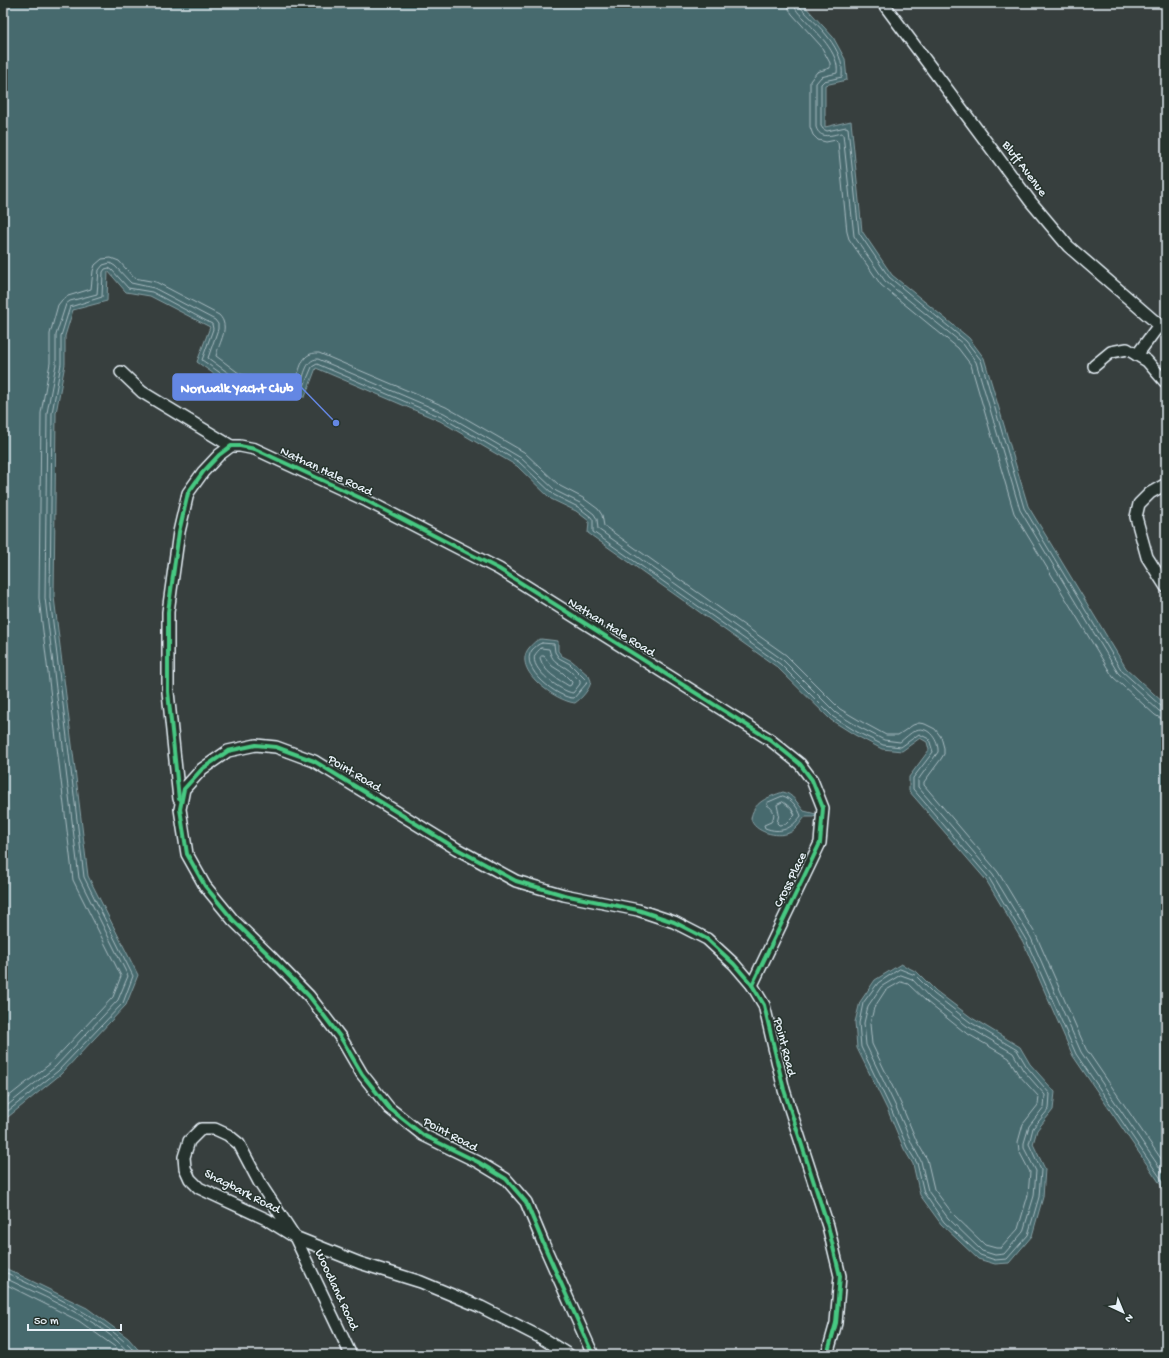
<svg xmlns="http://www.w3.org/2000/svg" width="1169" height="1358" font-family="'Gochi Hand',sans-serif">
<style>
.water{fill:#476a6e;stroke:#87a0a5}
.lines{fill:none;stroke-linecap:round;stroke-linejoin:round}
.shore{stroke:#a8bbc1;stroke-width:1}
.street-casing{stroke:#e8f1f8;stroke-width:14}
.street{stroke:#26332d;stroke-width:11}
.cycleway-casing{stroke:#26332d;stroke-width:6}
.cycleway{stroke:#46c982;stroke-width:4}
.labels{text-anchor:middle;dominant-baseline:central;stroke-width:3;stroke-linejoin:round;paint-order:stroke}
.street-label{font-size:13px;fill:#e8f1f8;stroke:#26332d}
.leader{fill:none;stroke:#6487e3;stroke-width:1.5}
.callout-dot{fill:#6487e3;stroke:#26332d;stroke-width:1.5}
.callout{fill:#6487e3;stroke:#6487e3;stroke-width:1.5}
.callout-label{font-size:14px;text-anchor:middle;font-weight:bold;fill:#fff}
</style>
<rect width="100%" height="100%" fill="#373f3e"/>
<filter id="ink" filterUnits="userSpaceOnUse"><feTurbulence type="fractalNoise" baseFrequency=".025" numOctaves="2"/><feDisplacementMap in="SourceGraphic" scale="8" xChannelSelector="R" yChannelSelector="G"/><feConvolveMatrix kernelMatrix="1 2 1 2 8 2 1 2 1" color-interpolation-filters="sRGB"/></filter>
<g filter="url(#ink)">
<g class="water">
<path d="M3,3h799l31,34 12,22 2,21 -22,5v42l26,-6 11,110 30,44 77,63 15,20 44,148 98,162 40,37v497l-5,-17 -88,-129 -50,-114 -37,-62 -77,-89v-14l20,-27 -2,-8 -7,-4 -18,13 -20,-2 -27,-14 -24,-15 -54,-53 -189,-134 1,-12 -13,-10 -25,-12 -34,-33 -77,-45 -124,-53 -11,29 -34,-1 -37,-8 -37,-26 13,-35 -60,-31 -24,-4 -18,-21 -1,30 -34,9 -8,26v28l-9,49 -2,184 34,279 50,99 -12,30 -65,69 -58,47z"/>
<path d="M541,639l17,2v10l4,5 10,5 17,15 2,5c-1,8 -9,17 -16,22 -19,-2 -64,-33 -46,-55 4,-5 7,-8 12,-9z"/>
<path d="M783,792c10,2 14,11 21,19l12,3v2l-3,1h-8c-5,6 -9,13 -16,16 -12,5 -35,-1 -38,-14 2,-17 17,-22 32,-27z"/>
<path d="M901,964l16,8 19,19 36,27 48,29 10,17 25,28 -2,18 -16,20 -4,14 12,25 -2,28 -11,39 -23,27 -14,1 -17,-5 -37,-35 -21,-29 -7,-31 -9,-15 -16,-38 -31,-63 -2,-26 5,-20 15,-22z"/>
<path d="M3,1267l84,41 41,30 15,17h-140z"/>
</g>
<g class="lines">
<g class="shore">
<path d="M788,3l1,6 3,5 29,32 9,17v5l-13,4 -7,9v46l3,8 5,5 8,2 10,-2 2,2 9,90 2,7 32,46 77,63 13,17 43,148 99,164 42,38 5,3 6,1"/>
<path d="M794,3c1,7 5,11 10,15 12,14 36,35 33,55l-16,4 -5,6v44c4,13 16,8 25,6l2,1 11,102 31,45 78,63 13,18 44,148 98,163 41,38 7,2"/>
<path d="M799,3l1,4c18,19 45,41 42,70l-18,4 -3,3v42l2,3 4,2 19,-4 2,1 11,105 30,44 77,64 15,19 43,148 98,163 40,36 4,1"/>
<path d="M542,643l12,1 1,8 4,6 11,6 17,17 -1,3 -12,14c-15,1 -56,-30 -42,-48 3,-3 6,-6 10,-7z"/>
<path d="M541,648l8,1c3,12 7,13 17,19 5,3 10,9 14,13v3l-7,9c-11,-1 -44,-24 -38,-38 1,-2 4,-5 6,-7z"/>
<path d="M542,656h2l8,10 11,7 9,9 -1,3 -2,1c-11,-7 -25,-13 -29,-28z"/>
<path d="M783,796c8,2 16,13 18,20 -10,13 -20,18 -36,12l-1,-3 7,-3c5,-7 3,-13 -4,-17v-2z"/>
<path d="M783,802l8,6 4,7 -9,9 -7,1 -2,-2 2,-9 -2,-9z"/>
<path d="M900,969l15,6 19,19 36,28 47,28 10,17 23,27 -1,15 -16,19 -4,16 12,26 -2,27 -11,38 -21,24 -12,1 -15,-5 -36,-33 -20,-29 -7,-30 -10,-16 -16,-38 -30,-62 -2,-24 4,-20 15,-20z"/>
<path d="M901,975l11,4 18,19 37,28 46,27 10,17 22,25 -1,12 -15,19 -5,17v5l12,23 -2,25 -11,36 -19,22 -9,1 -13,-4 -34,-33 -20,-27 -7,-30 -9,-17 -16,-37 -30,-62 -2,-22 4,-17 13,-19z"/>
<path d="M901,982l7,2 19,18 36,29 46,27 9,16 21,23 -1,8 -15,19 -5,18 1,9 11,21 -2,23 -10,34 -17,19h-5l-11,-3 -32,-31 -19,-25 -7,-30 -10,-17 -16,-38 -29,-60 -2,-20 4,-16 11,-17z"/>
<path d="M3,1101l48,-38 62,-66 8,-21 -48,-96 -34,-282 2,-185 9,-50v-29l8,-29 4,-5 6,-4 23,-7 2,-18 2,-6 7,-6 9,-1 8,3 15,17 22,4 63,33c12,12 0,27 -3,41l24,18 33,7 21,1c8,-12 5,-30 25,-29l127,54 78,45 36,34 23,12 15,11 4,6 2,11 182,129 54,54 22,13 24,13h12l15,-10 6,-2 6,1 10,5 6,8 3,11v6l-3,5 -17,23v3l74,87 38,63 50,114 80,117"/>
<path d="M3,1109l52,-42 63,-67 10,-24 -49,-98 -34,-280 2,-185 9,-49v-29l10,-31 4,-3 27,-7 2,-24 4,-5 7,-2 5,3 16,17 23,5 61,32 3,4v5l-10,29 30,22 34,7 26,1c7,-9 6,-29 20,-29l126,54 77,45 35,33 24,12 14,11 3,5 1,10 185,131 53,53 23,14 25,13 16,2c5,-4 10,-9 16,-12 13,-5 23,12 22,22l-20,28v7l75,88 38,63 50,114 85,125"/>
<path d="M3,1115l55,-44 65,-68 10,-27 -49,-99 -34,-279 2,-185 9,-49v-28l9,-29 32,-10 1,-25 2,-3 4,-1 3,2 16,18 24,4 60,32 1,5 -11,31 34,24 36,8 29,1 11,-26 5,-3 124,53 78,45 35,33 24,12 13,10 2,3v12l187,132 53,53 24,15 26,13 18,2 18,-13 10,5 4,13 -20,26v11l76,89 37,62 50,114 88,129 2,5"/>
<path d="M3,1271c47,24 99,44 135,84"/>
<path d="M3,1277c44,22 95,40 128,78"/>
<path d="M3,1283l76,38 39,28 5,6"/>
</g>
<defs>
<g id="street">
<path d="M883,3l148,199 37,44 98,85"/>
<path d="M1137,355l22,-30"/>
<path d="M1094,366l17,-14 16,-3 20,12 19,22"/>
<path d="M121,372l21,20 89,54"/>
<path d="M1166,484l-16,9 -11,11 -3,13 11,40 19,30"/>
<path d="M179,799l-11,-107v-80l11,-80 9,-39 15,-21 16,-17 12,-9h9l15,3 112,52 132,68 270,170 31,25 12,16 11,28 -3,35 -68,142"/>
<path d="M351,1355l-56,-118 -36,-55 -20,-38 -11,-9 -13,-6h-14l-12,12 -5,16 1,11 5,11 9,9 67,31 29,18 65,26 61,19 60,25 59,30 29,18"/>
<path d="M593,1355l-49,-110 -18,-43 -20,-23 -28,-17 -55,-27 -34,-27 -27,-34 -21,-36 -32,-42 -38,-39 -38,-37 -28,-34 -18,-32 -7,-45 4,-20 18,-20 26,-18 28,-6 20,2 38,14 143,88 59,32 48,14 74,15 36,12 33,17 27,25 18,21 12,20 20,85 44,136 12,50 -4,47 -9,32"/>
</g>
</defs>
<use href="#street" class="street-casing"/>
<use href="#street" class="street"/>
<defs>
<g id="cycleway">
<path d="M179,799l-11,-107v-80l11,-80 9,-39 15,-21 16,-17 12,-9h9l15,3 112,52 132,68 270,170 31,25 12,16 11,28 -3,35 -68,142"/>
<path d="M593,1355l-49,-110 -18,-43 -20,-23 -28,-17 -55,-27 -34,-27 -27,-34 -21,-36 -32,-42 -38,-39 -38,-37 -28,-34 -18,-32 -7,-45 4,-20 18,-20 26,-18 28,-6 20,2 38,14 143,88 59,32 48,14 74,15 36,12 33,17 27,25 18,21 12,20 20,85 44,136 12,50 -4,47 -9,32"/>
</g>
</defs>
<use href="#cycleway" class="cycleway-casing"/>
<use href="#cycleway" class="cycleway"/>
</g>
</g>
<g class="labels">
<g class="street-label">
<text transform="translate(1024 169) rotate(53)">Bluff Avenue</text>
<text transform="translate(326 472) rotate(25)">Nathan Hale Road</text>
<text transform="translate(611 628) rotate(32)">Nathan Hale Road</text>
<text transform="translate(354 774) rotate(31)">Point Road</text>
<text transform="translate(791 880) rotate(-64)">Cross Place</text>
<text transform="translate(784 1047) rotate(76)">Point Road</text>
<text transform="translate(450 1135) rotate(28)">Point Road</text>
<text transform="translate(242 1192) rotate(27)">Shagbark Road</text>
<text transform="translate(336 1290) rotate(65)">Woodland Road</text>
</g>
</g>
<path class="leader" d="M336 423L301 387"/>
<circle class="callout-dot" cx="336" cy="423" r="4"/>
<rect class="callout" x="173" y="374" width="128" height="26" rx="4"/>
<g class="callout-label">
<text x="237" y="392">Norwalk Yacht Club</text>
</g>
<rect width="1169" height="1358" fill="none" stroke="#26332d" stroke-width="16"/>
<rect x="8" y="8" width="1153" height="1342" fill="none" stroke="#e8f1f8" stroke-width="1.5" filter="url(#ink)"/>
<g transform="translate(1123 1312) rotate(136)" stroke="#26332d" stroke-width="3" paint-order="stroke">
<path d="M0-3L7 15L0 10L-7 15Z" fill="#e8f1f8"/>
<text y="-6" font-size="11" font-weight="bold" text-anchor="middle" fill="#e8f1f8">N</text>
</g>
<path d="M28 1324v6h93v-6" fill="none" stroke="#e8f1f8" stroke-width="2"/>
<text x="34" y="1324" font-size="12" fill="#e8f1f8" stroke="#26332d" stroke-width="3" paint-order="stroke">50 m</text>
</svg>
